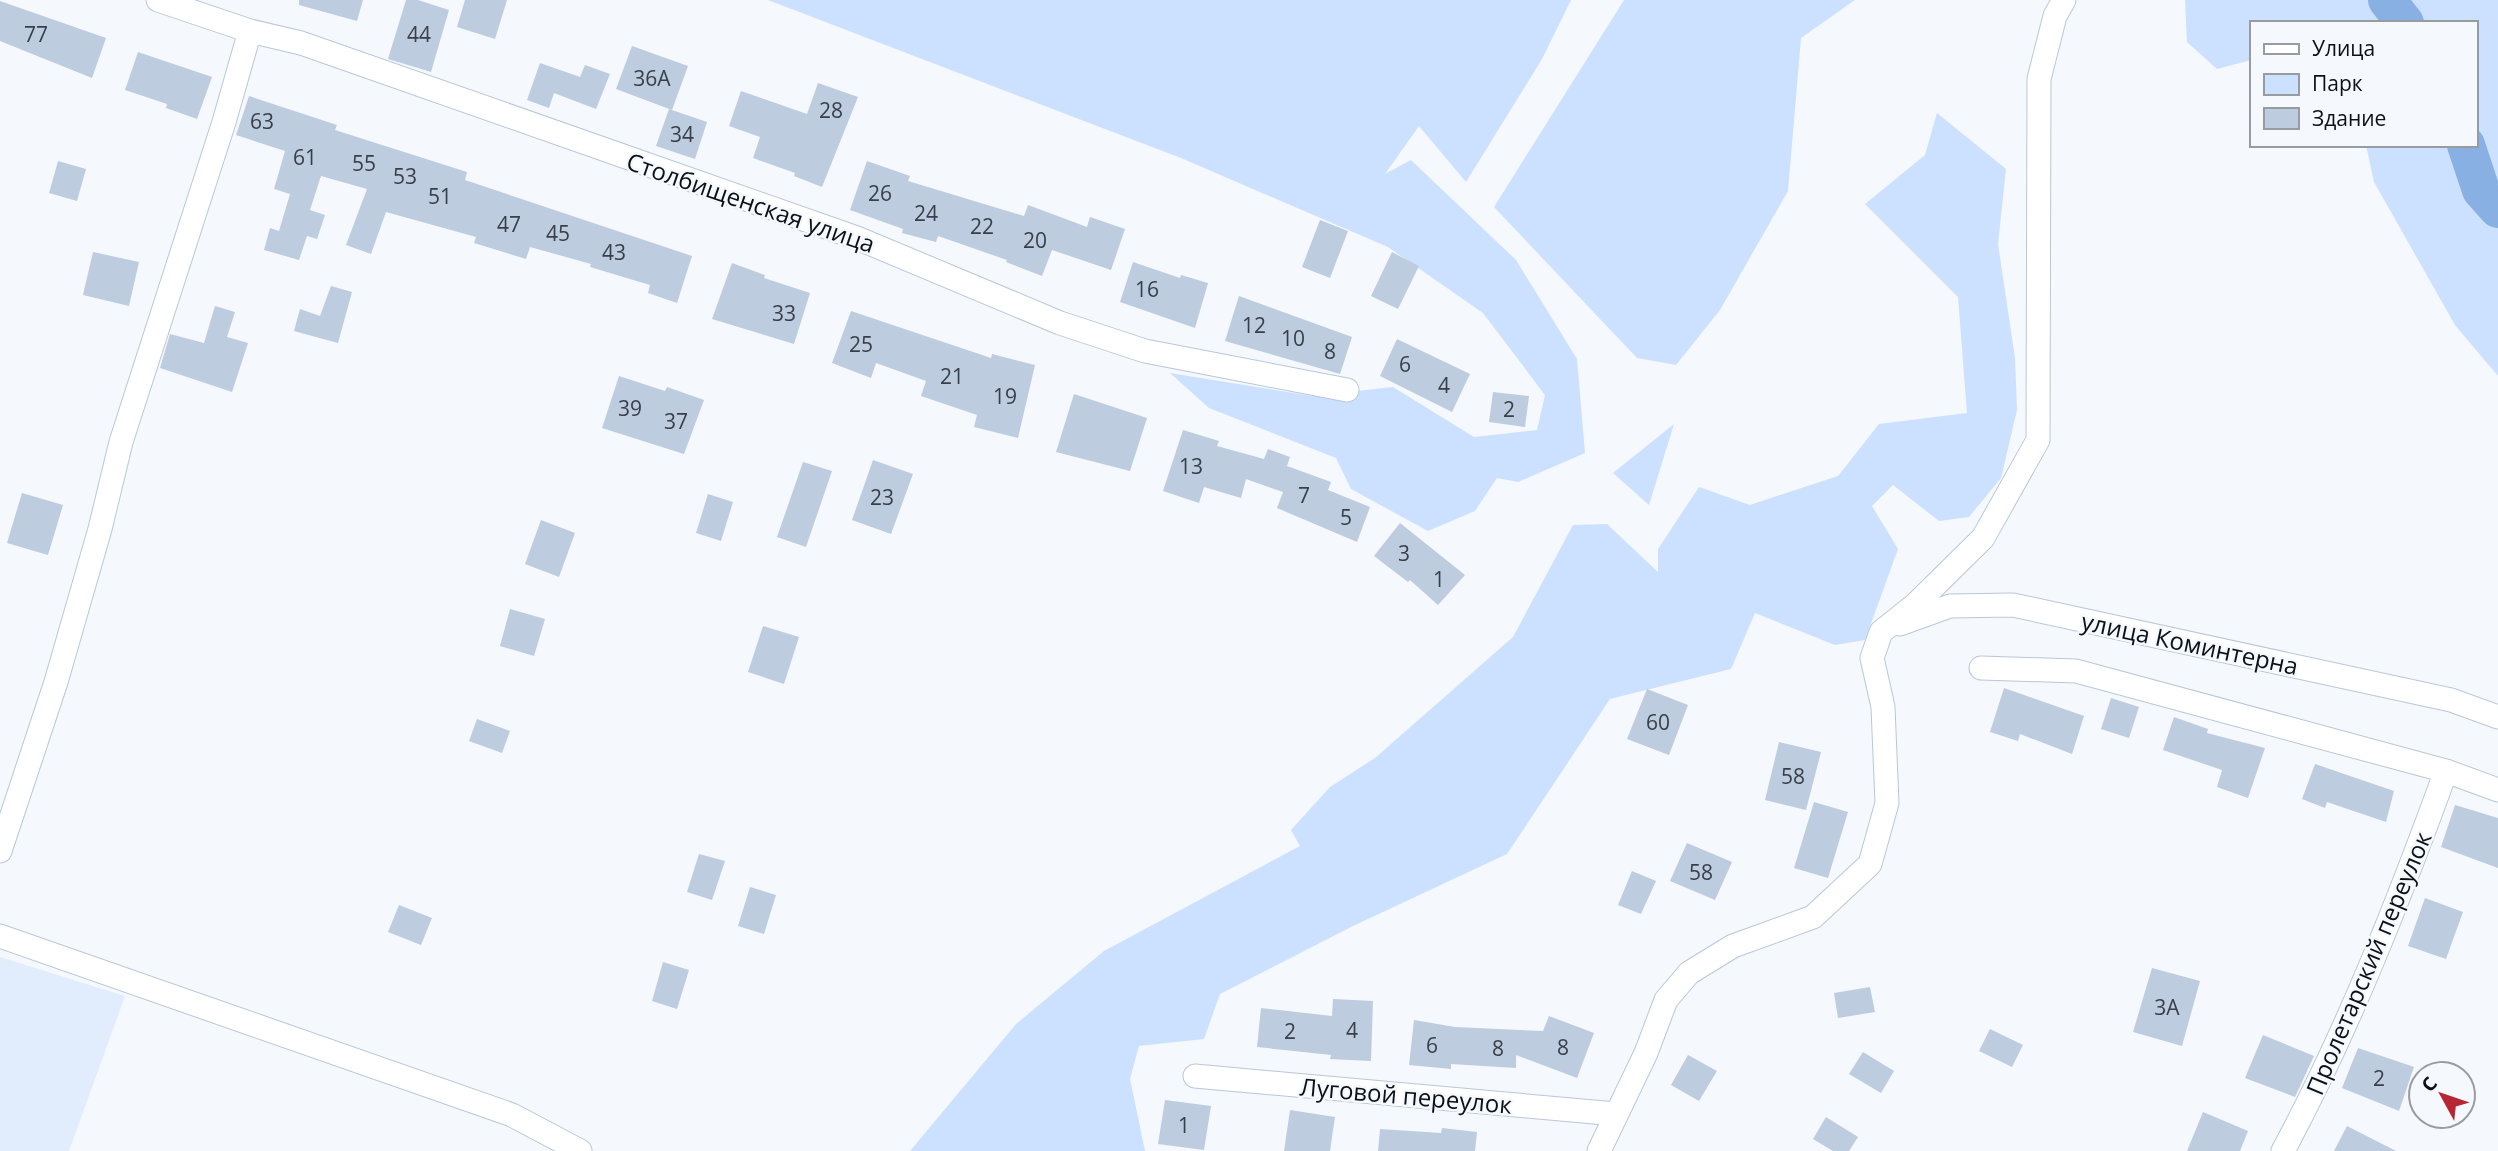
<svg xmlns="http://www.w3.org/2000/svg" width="2498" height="1151" font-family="'Open Sans',sans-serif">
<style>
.built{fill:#e1edfc}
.green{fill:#cbe1ff}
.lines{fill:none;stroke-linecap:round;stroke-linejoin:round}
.river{stroke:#89b0e3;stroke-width:38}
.building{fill:#bdccdf}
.minor-casing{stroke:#b9c7da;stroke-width:25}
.minor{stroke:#fff;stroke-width:23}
.labels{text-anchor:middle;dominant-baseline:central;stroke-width:5;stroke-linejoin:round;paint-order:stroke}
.number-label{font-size:21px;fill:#383f49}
.street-label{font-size:24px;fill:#0c1017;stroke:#f5f8fc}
</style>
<rect width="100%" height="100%" fill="#f5f8fc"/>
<path class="built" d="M0,957l125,39 -56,155h-69z"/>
<g class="green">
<path d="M768,0h803l-29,59 -76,123 -47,-56 -34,48 26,-14 105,100 61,99 8,94 -67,29 -21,-4 -22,33 -47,20 -77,-42 -15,-31 -127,-50 -39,-35 142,23 81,-9 81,50 63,-7 8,-35 -62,-82 -95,-66 -207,-89z"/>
<path d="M1624,0h231l-54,38 -13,153 -68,119 -44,55 -39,-7 -143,-151z"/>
<path d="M2185,0h184l19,23h-137v37l-34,9 -30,-27z"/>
<path d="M2401,0h97v376l-43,-51 -81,-143 -8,-37h109v-122h-56z"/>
<path d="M1937,113l69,56 -8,75 17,114 2,52 -16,68 -32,39 -30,4 -46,-36 -21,21 26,43 -33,91 -30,5 -80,-32 -24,56 -121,30 -103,155 -154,72 -133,68 -16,45 -65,7 -9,33 15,72h-235l106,-127 88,-73 196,-105 -9,-16 39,-43 45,-29 138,-121 60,-112 34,-1 51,48v-23l41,-62 51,18 88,-29 41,-52 88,-11 -9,-116 -93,-93 60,-49z"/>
<path d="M1674,424l-25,81 -36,-32z"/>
</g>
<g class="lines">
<g class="river">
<path d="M2387,0l18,23"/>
<path d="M2466,145l15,45 17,19"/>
</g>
</g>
<g class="building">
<path d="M299,0h64l-6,21 -58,-16z"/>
<path d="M406,0h12l31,10 -18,62 -43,-13z"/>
<path d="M465,0h42l-12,39 -38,-12z"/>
<path d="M0,1l106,37 -14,40 -92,-37z"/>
<path d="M632,46l56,20 -16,44 -56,-21z"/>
<path d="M138,52l74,25 -15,42 -31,-11 1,-4 -42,-14z"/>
<path d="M540,63l40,14 5,-12 25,9 -14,35 -42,-16 -5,15 -22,-8z"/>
<path d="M818,83l40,14 -36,90 -28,-11 1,-3 -42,-15 7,-21 -31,-11 12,-35 66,23z"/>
<path d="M249,96l88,29 -2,5 132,42 -2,8 227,76 -15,47 -29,-10 2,-8 -60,-18 1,-3 -61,-17 -4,12 -52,-16 2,-6 -90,-25 -15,42 -25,-9 21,-56 -46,-13 -11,34 15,5 -8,24 -10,-3 -8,24 -35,-10 6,-22 9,3 11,-37 -16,-5 11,-38 -49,-16z"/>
<path d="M669,109l38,13 -12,37 -39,-13z"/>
<path d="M58,161l28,8 -9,32 -28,-8z"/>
<path d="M867,161l43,15 -2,5 116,35 4,-11 59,22 3,-10 35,12 -14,41 -59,-20 -10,26 -36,-14 1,-2 -69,-24 -2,6 -34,-9 1,-4 -53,-19z"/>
<path d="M1320,220l28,11 -18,47 -28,-11z"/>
<path d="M93,252l46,10 -10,44 -46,-11z"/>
<path d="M1392,252l27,14 -21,43 -27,-13z"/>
<path d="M1133,262l47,16 1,-3 27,8 -13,45 -75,-26z"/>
<path d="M732,263l33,12 -1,3 46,15 -16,51 -82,-25z"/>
<path d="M331,286l21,6 -14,51 -44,-12 6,-22 20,7z"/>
<path d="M1239,296l113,41 -12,37 -115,-33z"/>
<path d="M215,306l20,6 -8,25 21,6 -16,49 -72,-24 10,-34 34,9z"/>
<path d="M851,311l140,47 1,-4 43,11 -17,73 -44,-11 3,-12 -56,-19 5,-15 -50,-18 -5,15 -39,-15z"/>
<path d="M1397,339l73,35 -18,38 -72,-36z"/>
<path d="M619,376l46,15 2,-4 37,13 -20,54 -82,-26z"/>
<path d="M1493,392l36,4 -4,31 -36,-5z"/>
<path d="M1074,394l73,24 -17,53 -74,-19z"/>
<path d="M1183,430l36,11 -2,5 47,13 4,-10 22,8 -3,9 44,16 -3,8 42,17 -13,35 -80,-34 6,-16 -37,-13 -5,19 -37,-11 -5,16 -36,-12z"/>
<path d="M873,460l40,14 -22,60 -39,-14z"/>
<path d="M803,462l29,9 -26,76 -29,-10z"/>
<path d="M22,493l41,12 -15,50 -41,-12z"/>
<path d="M708,494l25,8 -12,39 -25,-8z"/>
<path d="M541,520l34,13 -16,44 -34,-13z"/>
<path d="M1400,523l65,52 -27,30 -28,-25 -2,2 -34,-26z"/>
<path d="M510,609l35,10 -11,37 -34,-10z"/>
<path d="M763,626l36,11 -15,47 -36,-12z"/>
<path d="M2004,688l80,28 -12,38 -52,-20 -2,7 -28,-9z"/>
<path d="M1647,689l41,16 -19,50 -42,-16z"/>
<path d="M2111,698l28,9 -10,31 -28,-9z"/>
<path d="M2174,717l34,12 -1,4 58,15 -17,50 -31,-11 5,-17 -59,-20z"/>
<path d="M477,719l33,12 -8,22 -33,-12z"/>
<path d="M1779,742l42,10 -15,58 -41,-10z"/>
<path d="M2315,764l79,27 -8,31 -59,-20 -2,6 -23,-9z"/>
<path d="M1814,802l34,10 -20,66 -34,-10z"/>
<path d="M2455,805l43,13v50l-57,-21z"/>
<path d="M1687,843l45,19 -17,38 -45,-19z"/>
<path d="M699,854l26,7 -13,39 -25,-8z"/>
<path d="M1632,871l24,10 -15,33 -23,-9z"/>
<path d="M750,887l26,8 -12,39 -26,-8z"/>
<path d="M2425,898l38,14 -17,47 -38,-13z"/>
<path d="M399,905l33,13 -11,27 -33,-13z"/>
<path d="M663,962l26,8 -12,39 -25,-8z"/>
<path d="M2152,968l48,13 -18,65 -49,-14z"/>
<path d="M1870,987l5,25 -37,6 -4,-25z"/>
<path d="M1333,999l40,2 -2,60 -41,-2 1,-4 -74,-8 4,-39 71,8z"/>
<path d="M1549,1016l45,17 -17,45 -61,-23v13l-65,-4v5l-42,-4 5,-45 41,7 88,4z"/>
<path d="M1990,1029l33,16 -11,22 -33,-16z"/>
<path d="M2263,1035l51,21 -19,41 -50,-19z"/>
<path d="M2358,1048l56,19 -15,44 -57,-23z"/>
<path d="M1863,1052l31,19 -13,22 -32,-19z"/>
<path d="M1688,1055l29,16 -18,30 -28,-16z"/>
<path d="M1165,1100l46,6 -7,44 -46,-6z"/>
<path d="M1290,1110l45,7 -5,34h-46z"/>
<path d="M2203,1112l45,19 -8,20h-53z"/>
<path d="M1826,1117l32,20 -9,14h-16l-20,-12z"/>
<path d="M2347,1126l49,25h-62z"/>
<path d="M1442,1128l35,4 -2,19h-97l2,-22 61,4z"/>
</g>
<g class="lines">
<defs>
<g id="minor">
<path d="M158,0l92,31 51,12 556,195 203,85 85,28 202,39"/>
<path d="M1900,624l50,-18 63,-1 438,95 47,17"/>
<path d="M1981,668l95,3 370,100 52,19"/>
<path d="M0,851l56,-169 44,-153 21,-87 103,-320 26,-91"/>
<path d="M0,936l512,179 68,36"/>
<path d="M1195,1076l421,38"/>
<path d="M1599,1151l47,-98 20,-53 23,-27 44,-27 80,-29 57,-53 17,-61 -4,-96 -11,-49 9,-26 35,-28 67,-66 55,-98 1,-361 16,-63 9,-16"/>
<path d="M2283,1151c65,-121 116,-251 163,-380"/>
</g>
</defs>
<use href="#minor" class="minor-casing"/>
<use href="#minor" class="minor"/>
</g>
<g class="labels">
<g class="number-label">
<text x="36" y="34">77</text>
<text x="419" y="34">44</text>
<text x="652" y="78">36А</text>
<text x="831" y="110">28</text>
<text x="262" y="121">63</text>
<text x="682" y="134">34</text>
<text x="305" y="157">61</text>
<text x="364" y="163">55</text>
<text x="405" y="176">53</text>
<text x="880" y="193">26</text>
<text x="440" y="196">51</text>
<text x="926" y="213">24</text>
<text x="509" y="224">47</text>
<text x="982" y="226">22</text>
<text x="558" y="233">45</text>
<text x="1035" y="240">20</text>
<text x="614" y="252">43</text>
<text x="1147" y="289">16</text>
<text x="784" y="313">33</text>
<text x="1254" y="325">12</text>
<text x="1293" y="338">10</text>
<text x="861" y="344">25</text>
<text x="1330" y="351">8</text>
<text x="1405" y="364">6</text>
<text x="952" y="376">21</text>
<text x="1444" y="385">4</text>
<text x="1005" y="396">19</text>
<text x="630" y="408">39</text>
<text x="1509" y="409">2</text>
<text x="676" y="421">37</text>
<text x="1191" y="466">13</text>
<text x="1304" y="495">7</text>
<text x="882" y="497">23</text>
<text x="1346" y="517">5</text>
<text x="1404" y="553">3</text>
<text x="1439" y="579">1</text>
<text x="1658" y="722">60</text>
<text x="1793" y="776">58</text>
<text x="1701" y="872">58</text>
<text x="2167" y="1007">3А</text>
<text x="1352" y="1030">4</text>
<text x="1290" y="1031">2</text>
<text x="1432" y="1045">6</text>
<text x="1563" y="1047">8</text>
<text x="1498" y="1048">8</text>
<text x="2379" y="1078">2</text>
<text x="1184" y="1125">1</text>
</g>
<g class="street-label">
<text transform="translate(751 202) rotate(19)">Столбищенская улица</text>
<text transform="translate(2190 643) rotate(12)">улица Коминтерна</text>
<text transform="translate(2368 963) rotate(-67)">Пролетарский переулок</text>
<text transform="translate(1406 1095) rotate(5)">Луговой переулок</text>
</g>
</g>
<rect x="2250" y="21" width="228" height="126" fill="#f5f8fc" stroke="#989ba0" stroke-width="2"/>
<rect x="2264" y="44" width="35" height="10" fill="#ffffff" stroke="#989ba0" stroke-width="2"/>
<text x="2312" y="56" font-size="21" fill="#0c1017">Улица</text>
<rect x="2264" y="74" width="35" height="21" fill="#cbe1ff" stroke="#989ba0" stroke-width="2"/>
<text x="2312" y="91" font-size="21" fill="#0c1017">Парк</text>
<rect x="2264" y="108" width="35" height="21" fill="#bdccdf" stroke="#989ba0" stroke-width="2"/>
<text x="2312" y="126" font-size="21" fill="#0c1017">Здание</text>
<g transform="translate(2442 1095) rotate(310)"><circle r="33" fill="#f5f8fc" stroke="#989ba0" stroke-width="2"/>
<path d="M0-5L12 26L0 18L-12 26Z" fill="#b72633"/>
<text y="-10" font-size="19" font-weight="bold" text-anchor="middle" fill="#0c1017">С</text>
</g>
</svg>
